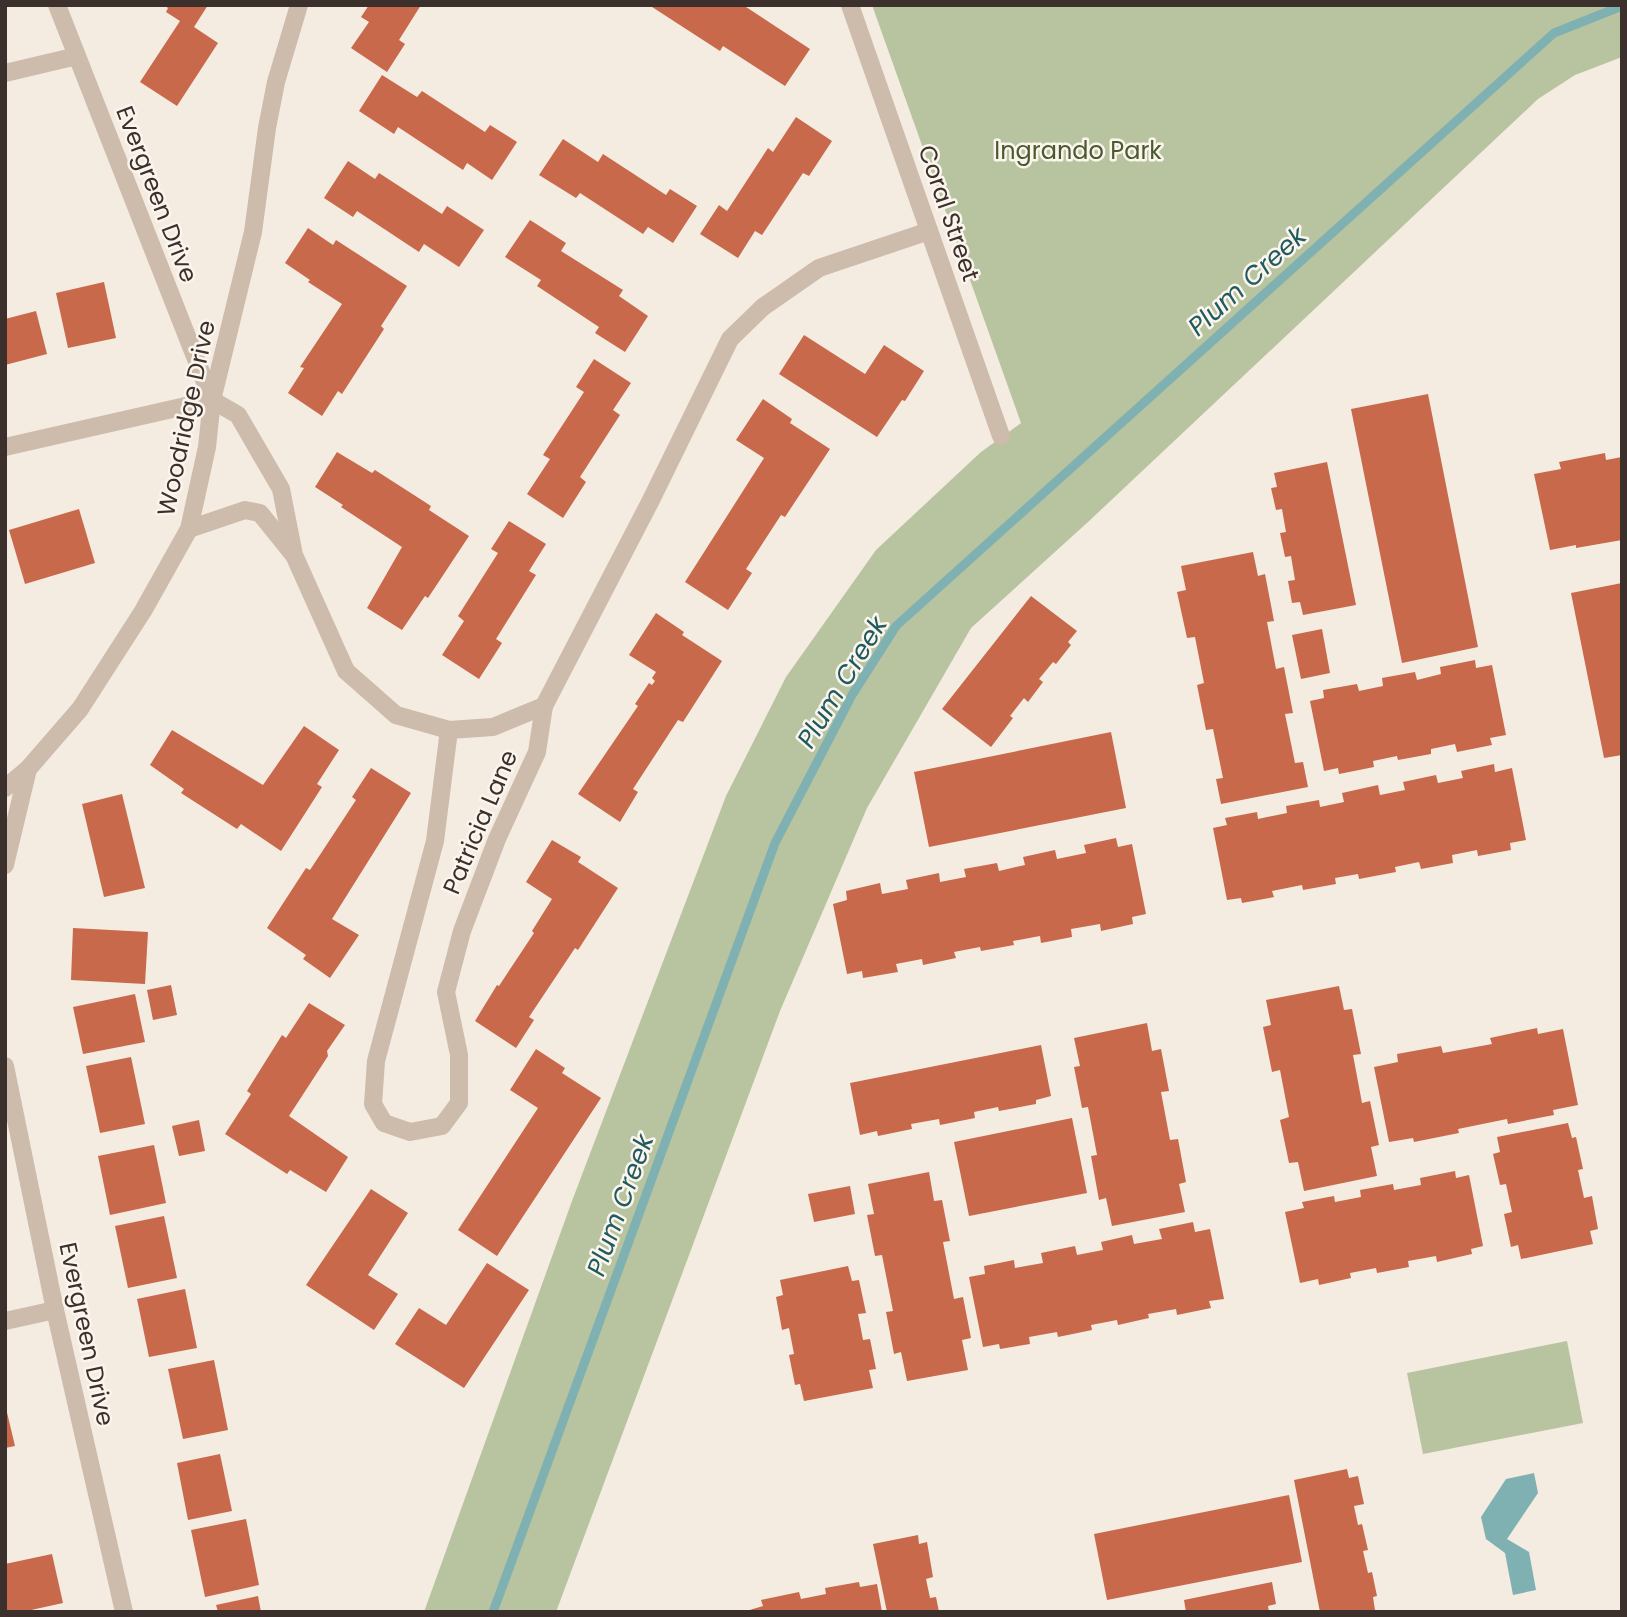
<svg xmlns="http://www.w3.org/2000/svg" width="1627" height="1617" font-family="Poppins,sans-serif">
<style>
.green{fill:#b8c4a0}
.water{fill:#7fb0b2}
.lines{fill:none;stroke-linecap:round;stroke-linejoin:round}
.stream{stroke:#7fb0b2;stroke-width:9}
.building{fill:#c8694b}
.minor{stroke:#cdbbac;stroke-width:18}
.labels{text-anchor:middle;dominant-baseline:central;stroke-width:5;stroke-linejoin:round;paint-order:stroke}
.park-label{font-size:24px;fill:#4a5a2e;stroke:#fbf5ee}
.street-label{font-size:24px;fill:#3b302b;stroke:#fbf5ee}
.water-label{font-size:26px;font-style:italic;fill:#1f5a5e;stroke:#fbf5ee}
</style>
<rect width="100%" height="100%" fill="#f4ebe1"/>
<g class="green">
<path d="M872,5h750v52l-47,18 -37,24 -450,423 -117,106 -104,180 -87,203 -224,601h-132l148,-411 154,-405 60,-119 90,-127 105,-98 40,-29z"/>
<path d="M1567,1341l16,82 -160,31 -16,-81z"/>
</g>
<path class="water" d="M1534,1473l4,20 -31,46 22,13 7,38 -23,5 -8,-42 -19,-14 -5,-22 25,-38z"/>
<g class="lines">
<path class="stream" d="M493,1612l282,-769 77,-148 44,-69 658,-593 68,-27"/>
</g>
<g class="building">
<path d="M164,5h44l-14,22 24,16 -41,63 -37,-24 40,-61 -14,-9 2,-4z"/>
<path d="M369,5h52l-22,35 6,4 -18,28 -36,-24 18,-26 -8,-5z"/>
<path d="M649,5h94l67,44 -25,37 -62,-40 -3,5z"/>
<path d="M382,75l35,22 5,-6 63,41 5,-7 27,17 -25,38 -25,-17 -4,7 -65,-43 -4,7 -35,-23z"/>
<path d="M796,117l36,24 -23,35 -6,-3 -41,62 -7,-4 -17,27 -38,-24 19,-29 8,6 41,-63 5,4z"/>
<path d="M563,139l35,23 5,-8 63,41 4,-6 27,17 -24,37 -25,-16 -5,7 -63,-41 -4,5 -37,-23z"/>
<path d="M348,161l27,18 4,-6 63,41 5,-8 37,24 -25,37 -35,-23 -5,8 -62,-41 -4,6 -29,-19z"/>
<path d="M530,220l36,23 -5,8 62,39 -4,6 29,20 -23,36 -30,-19 4,-6 -62,-41 4,-6 -36,-23z"/>
<path d="M308,228l25,17 3,-5 71,46 -26,40 3,3 -42,65 -4,-3 -16,25 -34,-23 16,-25 -4,-1 42,-63 -34,-22 2,-2 -25,-17z"/>
<path d="M104,282l12,56 -48,10 -12,-55z"/>
<path d="M36,311l11,43 -42,11v-46z"/>
<path d="M804,335l61,39 19,-29 40,26 -19,30 -3,-1 -25,37 -98,-63z"/>
<path d="M594,359l37,24 -18,27 7,5 -40,62 6,5 -23,36 -36,-24 23,-35 -7,-4 41,-63 -8,-5z"/>
<path d="M1428,394l50,253 -76,16 -51,-254z"/>
<path d="M763,399l29,20 -2,4 40,26 -45,68 -4,-2 -35,54 6,4 -24,37 -43,-28 79,-124 -28,-18z"/>
<path d="M337,452l35,21 3,-3 56,36 -2,4 40,26 -41,62 -3,-2 -23,34 -35,-22 35,-61 -61,-40 2,-2 -28,-18z"/>
<path d="M1605,453l1,7 16,-3v83l-46,8v-3l-26,5 -16,-76 27,-5 -2,-7z"/>
<path d="M1327,462l29,143 -53,10 -3,-13 -8,1 -4,-22 7,-1 -4,-24 -6,1 -5,-24 6,-1 -4,-23 -6,1 -5,-22 6,-1 -3,-14z"/>
<path d="M79,509l16,54 -70,21 -16,-54z"/>
<path d="M509,521l37,23 -17,27 7,4 -40,64 6,4 -23,36 -37,-24 22,-34 -6,-5 40,-63 -7,-4z"/>
<path d="M1253,552l5,24 7,-2 9,47 -7,1 9,47 8,-2 9,46 -8,1 10,49 8,-1 5,25 -87,17 -5,-25 7,-1 -10,-49 -7,1 -9,-45 7,-2 -9,-46 -8,1 -10,-46 9,-2 -5,-24z"/>
<path d="M1622,583v172l-18,3 -33,-165z"/>
<path d="M1031,596l46,35 -9,11 3,3 -15,19 -3,-2 -14,17 4,3 -15,20 -4,-4 -14,18 3,2 -22,29 -49,-38z"/>
<path d="M656,613l28,19 -2,3 40,26 -39,61 -5,-2 -45,69 5,3 -18,30 -42,-28 60,-88 -3,-2 14,-21 3,2 3,-4 -3,-3 4,-6 -27,-17z"/>
<path d="M1322,629l8,44 -29,6 -9,-44z"/>
<path d="M1475,660l1,8 16,-3 14,70 -16,3 2,7 -35,7 -2,-8 -24,5v5l-33,6 -1,-4 -24,5 1,6 -35,7 -1,-6 -14,3 -14,-70 14,-3 -1,-8 34,-6 2,7 24,-5 -1,-8 33,-6 2,8 24,-6 -1,-7z"/>
<path d="M304,726l35,24 -22,34 5,3 -41,64 -40,-27 -4,5 -56,-36 3,-4 -34,-24 22,-35 91,55z"/>
<path d="M1111,732l15,76 -197,39 -15,-75z"/>
<path d="M1494,764l1,8 17,-4 14,72 -16,3 1,7 -33,6 -1,-6 -25,5 1,8 -32,6 -2,-7 -24,5 1,5 -37,7 -1,-5 -23,4 1,6 -33,6 -1,-5 -30,6 2,6 -32,6 -1,-5 -14,2 -14,-72 14,-3 -2,-7 32,-6 1,7 29,-6 -1,-7 33,-6 1,7 24,-5 -2,-9 36,-8 2,10 25,-5 -2,-8 33,-7 2,8 25,-5 -2,-7z"/>
<path d="M371,768l40,25 -79,126 27,16 -29,43 -27,-19 3,-4 -39,-27 39,-60 4,2 46,-70 -4,-3z"/>
<path d="M122,794l23,94 -41,9 -22,-93z"/>
<path d="M1116,838l2,9 14,-3 14,70 -14,3 1,7 -32,7 -1,-7 -29,5 1,8 -31,6 -1,-7 -27,5 1,4 -33,6 -1,-4 -26,5 2,6 -33,7 -1,-6 -26,5 2,8 -35,6 -1,-7 -15,3 -14,-70 14,-4 -1,-9 34,-8 2,11 26,-5 -2,-9 33,-7 1,9 26,-5 -2,-8 33,-6 2,8 26,-6 -2,-8 32,-7 2,9 29,-6 -2,-8z"/>
<path d="M552,840l29,17 -3,5 40,26 -40,62 -3,-2 -46,69 5,3 -18,28 -41,-27 22,-36 2,1 35,-53 -2,-2 20,-32 -26,-17z"/>
<path d="M73,928l75,4 -3,52 -74,-4z"/>
<path d="M171,985l6,30 -24,5 -6,-30z"/>
<path d="M1339,986l5,24 8,-1 9,45 -8,1 9,48 8,-2 9,44 -8,2 6,29 -73,15 -6,-29 -9,1 -9,-43 9,-3 -9,-47 -8,2 -9,-45 8,-2 -5,-25z"/>
<path d="M135,994l10,48 -62,12 -10,-47z"/>
<path d="M309,1003l36,22 -18,26 1,5 -39,60 59,41 -22,35 -36,-22 -3,4 -62,-40 26,-40 -4,-3 35,-56 4,3z"/>
<path d="M1147,1023l5,28 9,-2 8,42 -8,1 9,48 8,-1 8,43 -7,2 6,28 -73,14 -6,-28 -7,2 -8,-44 6,-1 -9,-48 -6,1 -8,-41 6,-1 -6,-28z"/>
<path d="M1537,1028l1,6 25,-5 15,76 -25,5 1,5 -46,9 -1,-5 -49,10 1,4 -45,9 -1,-4 -24,4 -15,-75 24,-5 -1,-8 44,-8 2,7 49,-9 -2,-6z"/>
<path d="M1041,1045l10,51 -15,4v4l-37,7 -1,-4 -24,5 1,6 -35,7 -1,-6 -28,5 1,5 -34,7 -1,-5 -17,4 -10,-52z"/>
<path d="M536,1049l29,19 -3,5 39,25 -104,158 -39,-26 80,-122 -28,-18z"/>
<path d="M131,1057l14,67 -45,9 -14,-67z"/>
<path d="M1072,1118l15,75 -118,23 -15,-74z"/>
<path d="M199,1120l6,31 -26,5 -7,-30z"/>
<path d="M1568,1123l4,15 4,-1 7,32 -5,1 6,28 8,-2 6,33 -8,2 3,13 -72,15 -3,-14 -7,2 -7,-33 8,-2 -6,-28 -6,1 -7,-31 7,-2 -3,-15z"/>
<path d="M154,1145l12,58 -56,12 -12,-59z"/>
<path d="M1455,1171l1,7 13,-3 14,71 -12,3 1,5 -35,8 -1,-6 -28,5 1,6 -32,6 -1,-5 -26,5 1,5 -32,7 -1,-6 -18,4 -15,-71 19,-4 -2,-6 32,-6 1,6 26,-5 -1,-7 33,-6 1,6 27,-5 -1,-7z"/>
<path d="M929,1172l5,29 8,-1 8,41 -7,1 11,57 9,-2 8,41 -9,2 6,30 -61,11 -6,-29 -7,2 -8,-42 7,-1 -11,-56 -7,1 -8,-41 7,-1 -6,-30z"/>
<path d="M850,1186l5,28 -41,8 -6,-28z"/>
<path d="M371,1189l37,24 -40,62 30,19 -24,36 -68,-45z"/>
<path d="M164,1216l13,62 -49,10 -13,-62z"/>
<path d="M1193,1222l2,10 15,-3 14,70 -15,2 2,7 -34,7 -1,-6 -28,5 1,4 -31,7 -1,-5 -26,5 1,5 -34,7 -1,-5 -28,5 1,7 -30,5 -1,-5 -16,3 -14,-70 16,-3 -1,-8 30,-6 1,8 28,-5 -2,-10 34,-7 2,9 26,-5 -2,-8 31,-7 2,9 28,-5 -3,-10z"/>
<path d="M487,1263l42,27 -65,98 -69,-44 24,-36 27,17z"/>
<path d="M848,1266l4,15 7,-1 7,33 -8,1 5,26 7,-1 6,30 -7,1 4,18 -69,13 -4,-17 -5,1 -6,-30 5,-1 -5,-26 -7,2 -6,-33 7,-2 -3,-15z"/>
<path d="M185,1289l12,59 -48,9 -12,-58z"/>
<path d="M214,1360l14,70 -45,9 -15,-70z"/>
<path d="M5,1404l10,42 -10,2z"/>
<path d="M220,1454l12,57 -44,9 -11,-57z"/>
<path d="M1347,1469l2,9 9,-2 6,28 -10,2 4,19 4,-1 6,26 -5,1 5,22 4,-1 5,24 -4,1 2,13 -55,2 -26,-132z"/>
<path d="M1289,1495l13,67 -195,38 -13,-66z"/>
<path d="M246,1519l13,66 -54,12 -14,-67z"/>
<path d="M918,1535l1,9 8,-2 6,35 -7,2 4,19 6,-1 3,15h-52l-14,-68z"/>
<path d="M52,1554l11,49 -41,9h-17v-48z"/>
<path d="M859,1582l1,5 17,-3 5,28h-139l20,-6 -2,-6 38,-8 2,7 25,-5 -1,-6z"/>
<path d="M1272,1582l4,22 -8,2 1,6h-83l-2,-12z"/>
<path d="M258,1596l3,16h-43l-2,-7z"/>
</g>
<g class="lines">
<g class="minor">
<path d="M57,5l155,395"/>
<path d="M850,5l151,431"/>
<path d="M5,73l72,-17"/>
<path d="M212,400l26,15 43,74 13,66 52,116 50,44 53,15 44,-3 51,-21"/>
<path d="M5,447l207,-47"/>
<path d="M189,529l56,-19 15,3 32,40"/>
<path d="M449,730l-14,111 -59,220 -3,43 11,19 26,9 32,-6 17,-23v-48l-13,-63 16,-61 35,-92 40,-87 7,-46 106,-204 80,-163 33,-32 56,-39 110,-37"/>
<path d="M5,788l23,-19 52,-60 63,-98 46,-82 18,-82 5,-47 41,-168 14,-104 9,-46 23,-77"/>
<path d="M5,865l23,-96"/>
<path d="M5,1066l50,244 69,302"/>
<path d="M5,1321l50,-11"/>
</g>
</g>
<g class="labels">
<g class="park-label">
<text x="1078" y="150">Ingrando Park</text>
</g>
<g class="street-label">
<text transform="translate(157 194) rotate(69)">Evergreen Drive</text>
<text transform="translate(949 213) rotate(71)">Coral Street</text>
<text transform="translate(186 418) rotate(-78)">Woodridge Drive</text>
<text transform="translate(480 822) rotate(-67)">Patricia Lane</text>
<text transform="translate(87 1334) rotate(78)">Evergreen Drive</text>
</g>
<g class="water-label">
<text transform="translate(1247 281) rotate(-42)">Plum Creek</text>
<text transform="translate(842 682) rotate(-59)">Plum Creek</text>
<text transform="translate(620 1205) rotate(-70)">Plum Creek</text>
</g>
</g>
<rect width="1627" height="1617" fill="none" stroke="#3b302b" stroke-width="14"/>
</svg>
